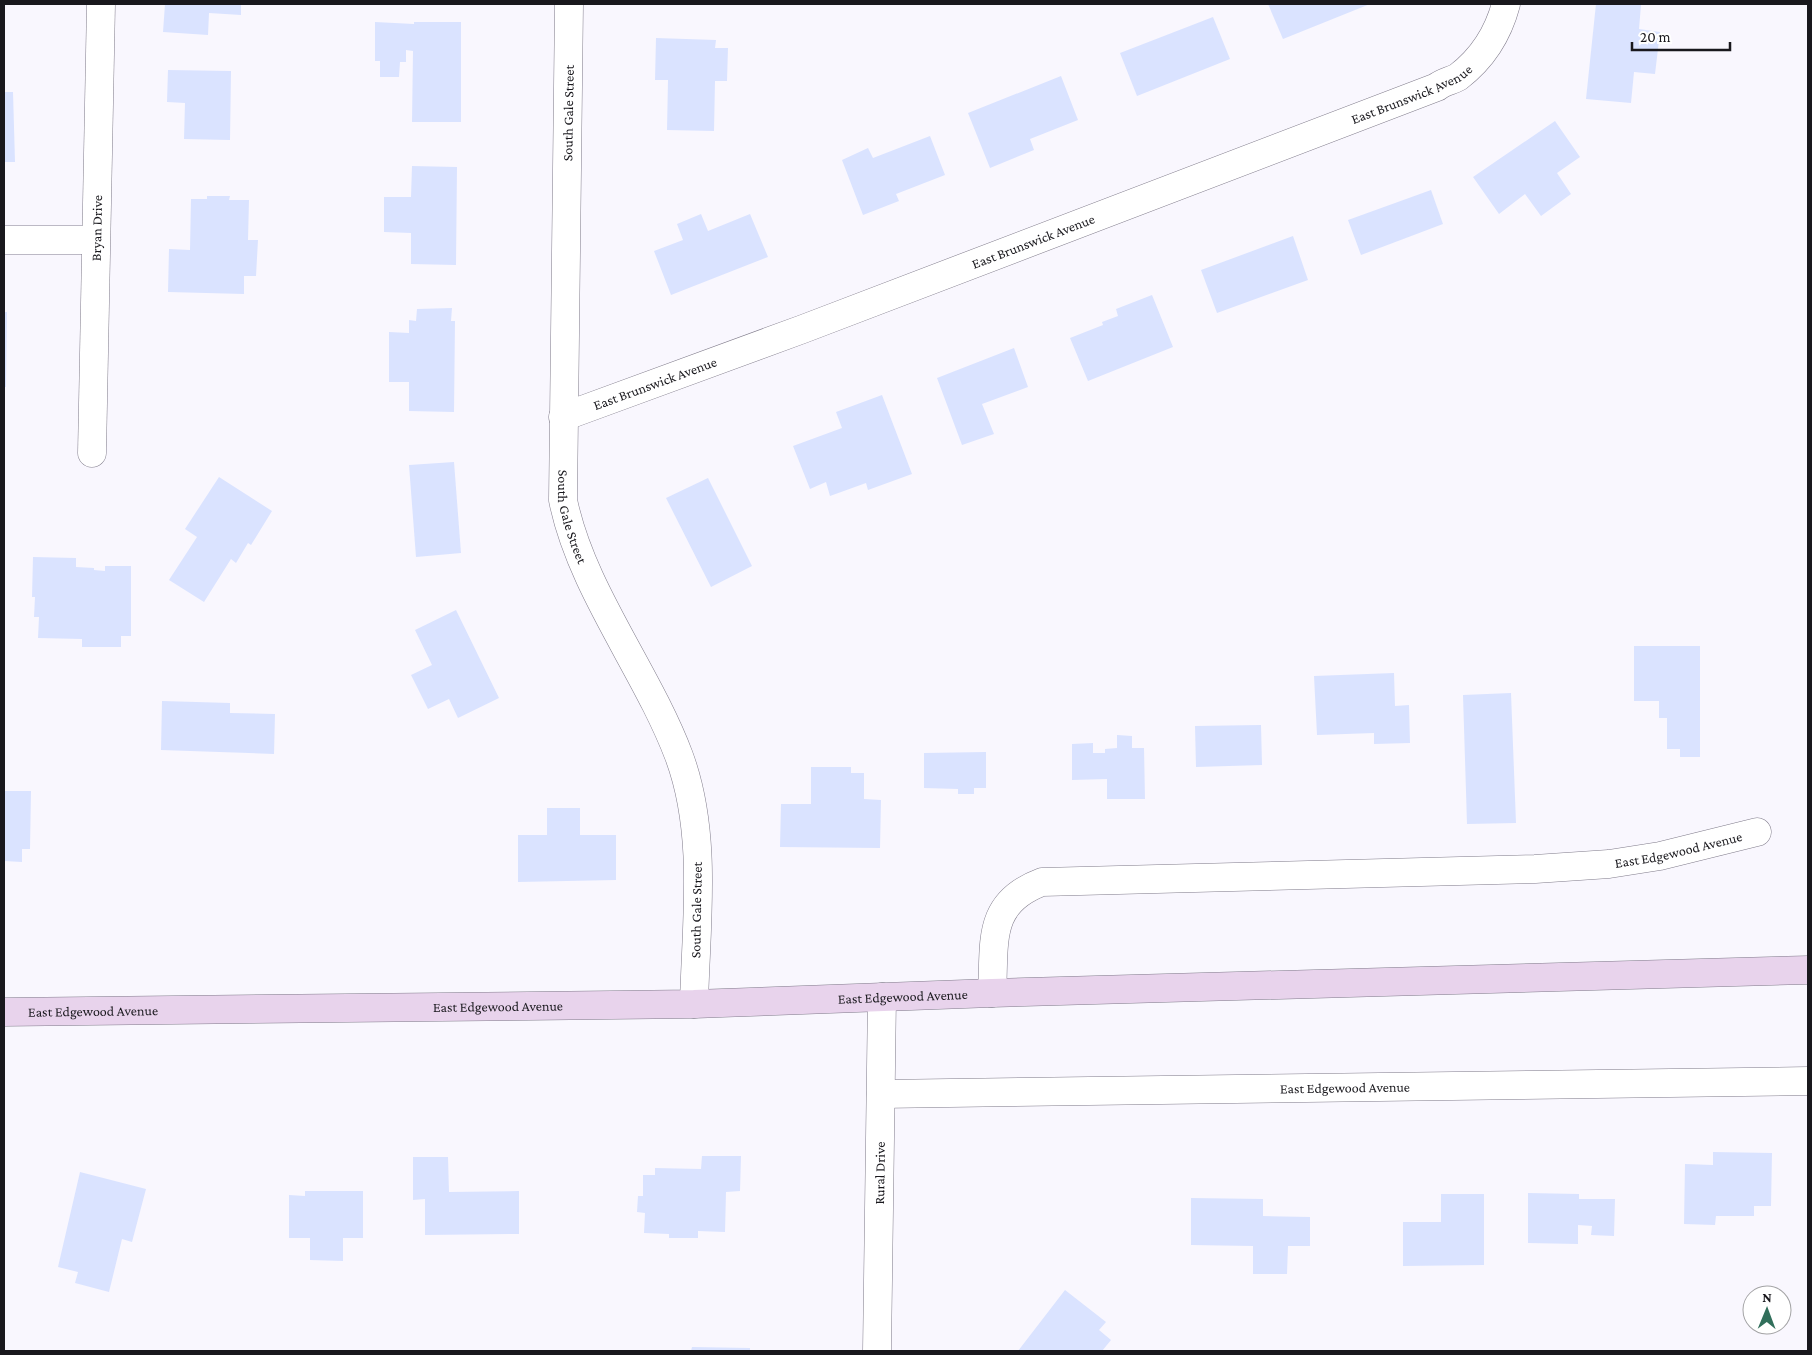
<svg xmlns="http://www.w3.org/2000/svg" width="1812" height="1355" font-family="'Crimson Pro',serif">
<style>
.building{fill:#dae3ff}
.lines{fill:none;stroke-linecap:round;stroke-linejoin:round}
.street-casing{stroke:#807c8b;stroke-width:29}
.secondary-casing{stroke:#807c8b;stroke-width:29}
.street{stroke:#fff;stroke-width:28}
.secondary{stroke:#e8d3ec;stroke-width:28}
.labels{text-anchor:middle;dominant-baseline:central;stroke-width:5;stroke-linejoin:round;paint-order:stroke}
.street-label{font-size:14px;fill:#19181d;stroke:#fff}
</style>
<rect width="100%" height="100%" fill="#f9f7fe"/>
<g class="building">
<path d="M165,4h76v11l-32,-2 -1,22 -45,-3z"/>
<path d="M1268,4h102l-87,35z"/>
<path d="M1596,4l45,1 -2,24 21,3 -5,42 -21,-2 -3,31 -45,-4z"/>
<path d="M1213,17l17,42 -93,37 -17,-43z"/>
<path d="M375,22l39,2v-2h47v100h-49l1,-71 -7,-1v12h-6l-1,15h-19v-16h-5z"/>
<path d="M656,38l60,2 -1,8h13l-1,33h-12l-1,50 -47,-1 1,-50h-13z"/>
<path d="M168,70l63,1 -1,69 -46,-1 1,-36 -18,-1z"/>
<path d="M1061,76l17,44 -48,19 4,11 -44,18 -22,-55z"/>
<path d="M4,92h9l2,70h-11z"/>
<path d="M1555,121l25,36 -23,16 14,21 -30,22 -16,-22 -26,20 -26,-37z"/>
<path d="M930,136l15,39 -49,19 3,7 -36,14 -21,-55 26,-12 5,10z"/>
<path d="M412,166l45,1 -1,98 -45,-1v-31l-27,-1v-35h27z"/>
<path d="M1431,190l12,34 -82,31 -13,-35z"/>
<path d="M207,196h23l-1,4h20l-1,40h10l-2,36h-12v18l-76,-2 1,-43 21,1 1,-51h16z"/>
<path d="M701,214l7,17 42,-17 18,43 -97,38 -17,-44 29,-11 -6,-16z"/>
<path d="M1293,236l15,44 -91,33 -16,-43z"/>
<path d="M1152,295l21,52 -85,34 -18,-43 33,-13 -1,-3 16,-6 -2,-7z"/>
<path d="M452,308l-1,13h4l-1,91 -45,-1v-29h-20v-50l20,1v-13l7,1 1,-12z"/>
<path d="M4,312h3l-1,75h-2z"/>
<path d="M1014,348l14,39 -46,17 12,30 -32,11 -25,-67z"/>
<path d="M882,395l30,79 -44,16 -2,-7 -36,13 -4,-14 -16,7 -17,-43 49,-18 -6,-16z"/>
<path d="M454,462l7,91 -45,4 -7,-92z"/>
<path d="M219,477l53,34 -21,34 -3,-2 -12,20 -5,-4 -27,43 -35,-22 28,-43 -12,-8z"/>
<path d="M708,478l44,88 -41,21 -45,-89z"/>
<path d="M33,557l43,1v9l18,1v2l11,1v-5h26v70h-10v11h-39v-8l-44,-1 1,-21h-5l1,-20h-3z"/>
<path d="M456,610l43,88 -41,20 -9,-19 -21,10 -17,-34 21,-10 -17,-35z"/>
<path d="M1634,646h66v111h-20v-8h-13v-31h-8v-17h-25z"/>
<path d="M1394,673l1,33 14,-1 1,38 -36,1v-11l-57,2 -3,-59z"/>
<path d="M1511,693l5,130 -49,1 -4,-129z"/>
<path d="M162,701l68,2v10l45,1 -1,40 -113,-4z"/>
<path d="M1261,725l1,40 -66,2 -1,-41z"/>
<path d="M1117,735l15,1v12h12l1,51h-38v-20l-35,1v-36l21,-1v10h12v-4l12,-1z"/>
<path d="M986,752v36h-12v6h-16v-5l-34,-1v-35z"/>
<path d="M811,767h40v6h13v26l17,1 -1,48 -100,-1 1,-43h30z"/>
<path d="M4,791h27l-1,58h-8v13l-18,-1z"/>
<path d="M547,808h33v27h36v45l-98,2v-47h29z"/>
<path d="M1713,1152l59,1 -1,53h-17v10h-38l-1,9 -31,-1 1,-60 28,1z"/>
<path d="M702,1156h39l-1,35 -14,1 -1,40 -27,-1v7h-29v-4l-25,-1 1,-20 -8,-1 1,-16h5v-21h12v-7l46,1z"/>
<path d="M413,1157h35l1,35 70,-1v43l-94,1v-36l-12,1z"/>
<path d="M80,1172l66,17 -14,53 -10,-3 -13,53 -34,-9 3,-11 -20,-5z"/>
<path d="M305,1191h58v47h-20v23l-33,-1v-22h-21v-43l16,1z"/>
<path d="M1528,1193l51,1v5h36l-1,37 -23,-1 1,-9 -14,-1v19l-50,-1z"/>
<path d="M1441,1194h43v71l-81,1v-44h38z"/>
<path d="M1191,1198l72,1v17l47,1v29h-22l-1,28h-34v-28l-62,-1z"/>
<path d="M1065,1290l41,32 -7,8 12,10 -9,11h-84z"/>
<path d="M692,1347l58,1v3h-59z"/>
</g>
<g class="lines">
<defs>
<g id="street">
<path id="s1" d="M569,4l-6,496c18,89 84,171 116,256 29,78 17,166 15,248"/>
<path d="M4,240h91"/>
<path id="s2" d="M563,417l240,-88 634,-242c6,-5 14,-6 21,-10 25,-19 40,-43 48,-73"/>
<path id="s3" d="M92,453l9,-449"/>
<path id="s4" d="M992,993c3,-51 -6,-90 50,-111l493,-13 74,-5 51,-8 97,-24"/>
<path id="s5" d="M881,1094l927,-13"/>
<path id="s6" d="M877,1351l5,-354"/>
</g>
<g id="secondary">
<path id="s7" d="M4,1012l690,-8 298,-11 816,-23"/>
</g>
</defs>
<use href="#street" class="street-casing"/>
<use href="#secondary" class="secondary-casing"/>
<use href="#street" class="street"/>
<use href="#secondary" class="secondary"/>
</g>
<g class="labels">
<g class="street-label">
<text stroke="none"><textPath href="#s2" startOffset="908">East Brunswick Avenue</textPath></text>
<text transform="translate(568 113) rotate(-89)">South Gale Street</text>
<text stroke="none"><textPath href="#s3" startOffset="225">Bryan Drive</textPath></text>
<text stroke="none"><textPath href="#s2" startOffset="502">East Brunswick Avenue</textPath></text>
<text stroke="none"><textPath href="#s2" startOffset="98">East Brunswick Avenue</textPath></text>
<text stroke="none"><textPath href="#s1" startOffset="514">South Gale Street</textPath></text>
<text stroke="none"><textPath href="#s4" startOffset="771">East Edgewood Avenue</textPath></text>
<text transform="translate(696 910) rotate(-89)">South Gale Street</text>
<text stroke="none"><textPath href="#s7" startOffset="899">East Edgewood Avenue</textPath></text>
<text stroke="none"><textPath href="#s7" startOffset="494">East Edgewood Avenue</textPath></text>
<text stroke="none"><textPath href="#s7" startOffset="89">East Edgewood Avenue</textPath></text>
<text stroke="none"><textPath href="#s5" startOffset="464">East Edgewood Avenue</textPath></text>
<text stroke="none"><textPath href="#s6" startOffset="178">Rural Drive</textPath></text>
</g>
</g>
<rect width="1812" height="1355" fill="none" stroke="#19181d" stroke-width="10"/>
<g transform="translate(1767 1310) rotate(1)"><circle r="24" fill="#ffffff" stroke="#a3a3a5"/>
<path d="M0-4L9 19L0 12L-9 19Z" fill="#316f5b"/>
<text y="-8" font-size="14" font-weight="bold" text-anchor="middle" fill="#19181d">N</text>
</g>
<path d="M1632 42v8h98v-8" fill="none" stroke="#19181d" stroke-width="2.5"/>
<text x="1640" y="42" font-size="15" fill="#19181d" stroke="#ffffff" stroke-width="4" paint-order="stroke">20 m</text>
</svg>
